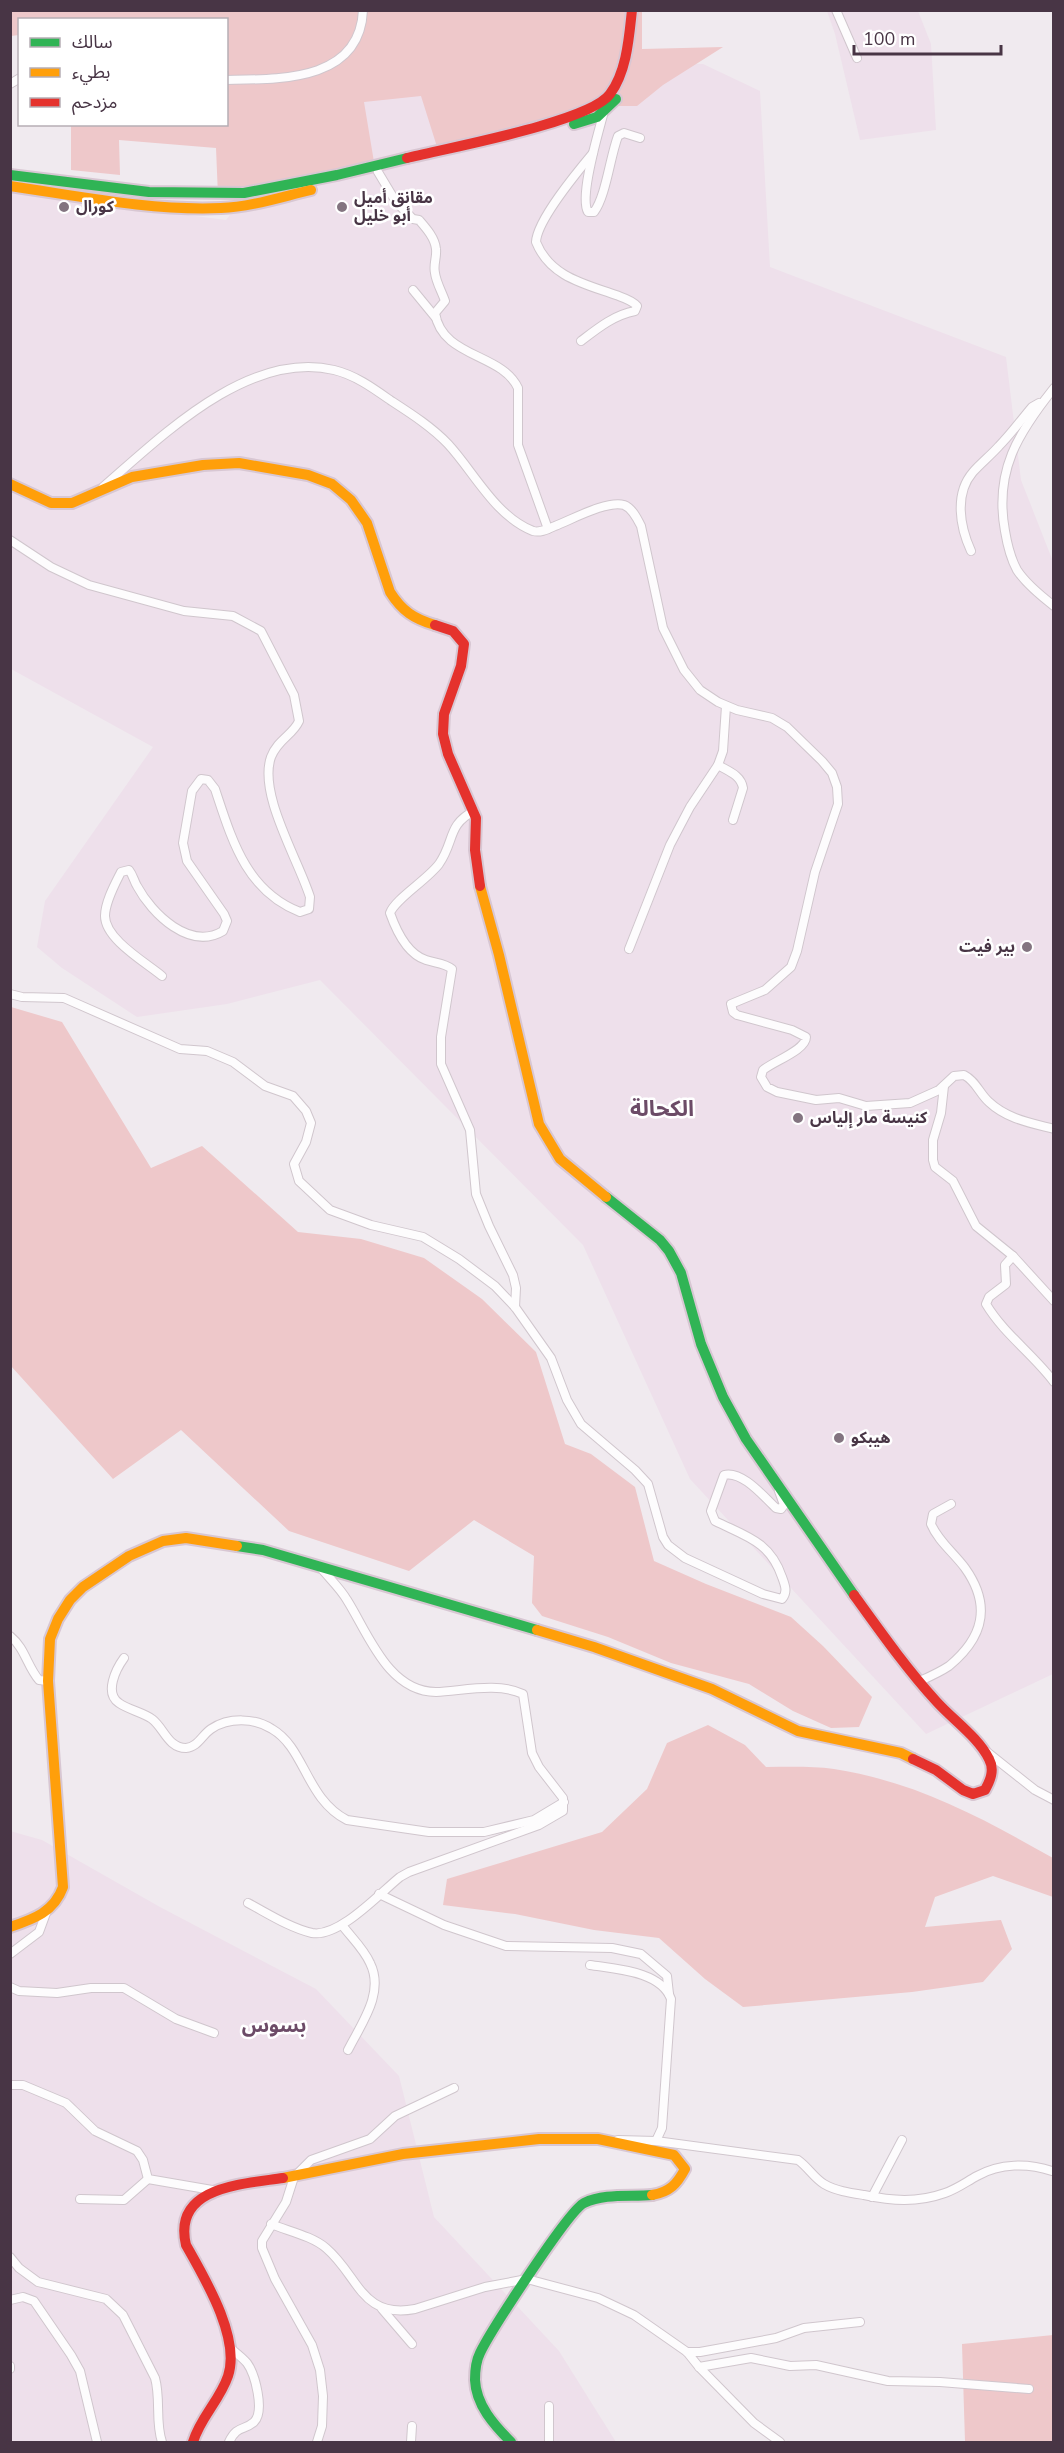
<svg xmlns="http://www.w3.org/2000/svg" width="1064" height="2453" font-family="'Nunito Sans','Noto Sans Arabic',sans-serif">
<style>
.residential{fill:#eee0eb}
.green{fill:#eec8ca}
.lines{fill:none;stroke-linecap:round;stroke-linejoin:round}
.street-casing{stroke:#d0c6cd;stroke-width:10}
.fast-casing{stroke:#d8c7d3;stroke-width:14}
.slow-casing{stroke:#d8c7d3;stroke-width:14}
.jam-casing{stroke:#d8c7d3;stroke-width:14}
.street{stroke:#fdfcfd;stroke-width:8}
.fast{stroke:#30b455;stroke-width:10}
.slow{stroke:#ff9f0a;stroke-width:10}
.jam{stroke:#e5322d;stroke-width:10}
.poi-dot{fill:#837480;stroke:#fff;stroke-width:2}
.labels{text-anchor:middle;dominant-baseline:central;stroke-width:5;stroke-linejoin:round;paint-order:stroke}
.poi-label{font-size:16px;font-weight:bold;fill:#483545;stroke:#fff;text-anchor:start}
.quarter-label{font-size:20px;font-weight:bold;fill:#6c4b67;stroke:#fff}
.district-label{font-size:22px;font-weight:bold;fill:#6c4b67;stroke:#fff}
</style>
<rect width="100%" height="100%" fill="#f0eaef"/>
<g class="residential">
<path d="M827,11h91l13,33 5,86 -76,10 -25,-106z"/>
<path d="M351,59l165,1 187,4 57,27 10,176 236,90 15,123 33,84 -1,1110 -127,60 -236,-255 -107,-234 -263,-265 -93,24 -90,13 -75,-49 -25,-21 8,-46 108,-154 -142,-78 -1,-477 216,28z"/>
<path d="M10,1831l32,9 118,67 156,82 83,87 35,141 125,134 57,91h-605z"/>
</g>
<g class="green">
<path d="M10,11h632v38l81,-2 -60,38 -26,21h-21l-178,44 -17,-54 -57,6 10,60 -156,34 -2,-48 -97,-8 1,35 -49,-5v-45l155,-1v-104h-206l-1,15 -8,1z"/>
<path d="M11,1007l51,15 89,146 51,-22 96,86 63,7 63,19 58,41 54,53 29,92 26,10 44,33 19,74 52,23 85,33 32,29 49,51 -13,30 -28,1 -38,-17 -44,-27 -78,-21 -63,-26 -66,-21 -10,-13 2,-47 -60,-36 -65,51 -120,-40 -108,-101 -68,49 -102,-113z"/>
<path d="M708,1725l37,20 21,22c22,0 46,-1 68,2 83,13 148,49 219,89v39l-60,-21 -58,21 -10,30 76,-7 11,29 -29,33 -71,10 -169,15 -38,-28 -46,-41 -65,-8 -79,-16 -72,-9 4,-26 155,-47 45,-43 20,-46z"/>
<path d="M1053,2335v107h-88l-3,-98z"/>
</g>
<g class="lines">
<defs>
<g id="street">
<path d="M836,10l21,48"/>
<path d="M226,80c53,-1 134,2 137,-70"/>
<path d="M10,84l10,-6"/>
<path d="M603,115c-5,19 -24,82 -15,97h6c12,-16 16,-55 24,-76l6,-3 16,5"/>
<path d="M378,172l18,30 17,17 6,1c7,8 16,18 17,29 1,8 -3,16 -1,24 1,9 7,19 10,28l-10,12c7,45 67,40 83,75v57l30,84"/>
<path d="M413,290l23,28"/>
<path d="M581,341c17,-13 33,-26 54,-30l2,-5c-5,-6 -13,-8 -21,-11 -31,-11 -66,-18 -80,-53 1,-22 42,-71 57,-89"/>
<path d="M1054,388c-36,45 -60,83 -49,143 2,12 6,28 12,39 9,14 24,26 37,36"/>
<path d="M103,487c59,-51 145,-137 231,-117 21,5 39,18 56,30 20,13 42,27 58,44 26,28 47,72 85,87 8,2 15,-2 22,-5 16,-6 52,-26 69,-21 8,3 13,13 17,21l22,102 21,42 16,20 18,12 19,8 35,8 15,9 35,34 10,12 5,14 1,17 -23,68 -18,79 -6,16 -26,23 -34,14 2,8 4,3 55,15 14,7c0,13 -32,24 -43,33l-2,7 6,10 10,5 39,8 23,-2 27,8 44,-3 29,-13 15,-14 10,-1c12,6 15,18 25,27 18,17 42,21 65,27"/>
<path d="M10,540l41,27 38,18 95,26 49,5 28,15 33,64 5,26c-6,14 -21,18 -28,36 -13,37 27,102 39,140l-1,12 -9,3c-54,-21 -68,-72 -85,-123l-7,-9 -7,-1 -9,12 -9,52 4,18 37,53 3,7 -4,10c-33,20 -71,-17 -86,-45 -3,-5 -4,-11 -8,-16l-8,2c-6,12 -16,30 -16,44 0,23 40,46 57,60"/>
<path d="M971,551c-11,-24 -17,-57 2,-79 8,-9 18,-17 26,-26 12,-12 22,-26 33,-39l7,-4"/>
<path d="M718,765c10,6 23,10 25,23l-10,32"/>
<path d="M474,811c-27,14 -19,30 -35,53 -12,16 -44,35 -49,49 6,17 17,41 36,47 9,3 19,3 26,9l-11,68v27l29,66 6,64 13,32 24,49 3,13 -1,19"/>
<path d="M629,949l41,-104 20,-38 28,-42 5,-14 3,-45"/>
<path d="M10,994l12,3 42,1 116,51 27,2 26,11 32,24 28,10 13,15 5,12 -5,19 -12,22 5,17 31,29 41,15 52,12 36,22 36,27 20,21 36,51 16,42 14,24 54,46 13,14 15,53 5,8 17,13 78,36 19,5c6,-7 3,-14 0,-22 -12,-36 -37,-41 -67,-56l-4,-10 13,-36c18,-5 40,22 52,33l5,1 3,-4 -5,-14"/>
<path d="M944,1086l-3,27 -8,27v20l2,7 18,14 23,45 37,30 41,45"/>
<path d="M1013,1256l-8,9 1,19 -17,13 -3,7c18,30 47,50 68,78"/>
<path d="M10,1636c15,12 17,30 29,44l9,1"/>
<path d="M124,1658c-8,11 -20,35 -5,45 10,7 23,9 33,16 12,9 16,29 34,29 12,-1 16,-13 25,-19 18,-12 44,-11 61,0 33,19 34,70 75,91l82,12h55l50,-12 30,-18"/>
<path d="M920,1681c9,-4 20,-9 29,-15 34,-28 43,-60 16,-98 -11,-15 -27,-27 -34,-44l2,-10 18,-10"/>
<path d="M987,1752l48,38 19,10"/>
<path d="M379,1894l65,31 62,21 106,2 29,6 26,22 2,18"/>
<path d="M248,1903c19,10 42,25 64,30 27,5 68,-40 88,-56l9,-5 130,-47 24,-14v-13l-24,-31 -7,-14 -9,-59c-25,-12 -61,-3 -87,-2 -48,0 -68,-59 -89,-92 -7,-12 -18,-22 -26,-32"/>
<path d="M342,1925c9,12 22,24 28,38 15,30 -9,61 -22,87"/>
<path d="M10,1954l29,-22 7,-19"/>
<path d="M590,1965c25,4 71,6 81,34l-9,129 -6,13 -38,-1"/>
<path d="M10,1987l9,4 38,2 34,-5h33l52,31 38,14"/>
<path d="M10,2085h13l43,18 29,28 42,20 6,9 5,19 64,11"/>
<path d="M656,2141l142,19c10,7 16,18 26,24 12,7 27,9 40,11 28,6 53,8 81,-2 12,-4 21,-11 32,-17 23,-13 51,-13 75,-5"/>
<path d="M872,2197l30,-57"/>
<path d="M80,2199l44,1 24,-21"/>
<path d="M271,2224c17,7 41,12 55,24 33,28 35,71 89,61l70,-22 42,-8 71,19 36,17 53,37 12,15 55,56 26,19"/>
<path d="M10,2257l9,11 19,14 68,17 17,16 32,63c6,21 0,44 7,64"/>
<path d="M10,2300l13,-3 11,4 37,54 9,16 17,71"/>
<path d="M382,2309l30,35"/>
<path d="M687,2352h13l76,-14 28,-10 56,-6"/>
<path d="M10,2366v3"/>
<path d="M699,2367l52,-9 39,8 26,-1 72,16 52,1 89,7"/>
<path d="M549,2406v36"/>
<path d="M229,2442c8,-17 15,-11 25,-20 11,-11 1,-48 -7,-59 -5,-6 -12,-11 -18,-16"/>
<path d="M317,2442l5,-16 1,-30 -3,-26 -8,-25 -37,-66 -13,-31v-7l24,-39 8,-25 17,-17 59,-21 25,-23 59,-28"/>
<path d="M411,2442l1,-16"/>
</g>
<g id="fast">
<path d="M574,124l23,-7 19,-18"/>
<path d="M10,175l139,17 95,1 93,-18 70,-17"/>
<path d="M606,1197l54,43 9,11 12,22 20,71 22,53 23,42 108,156"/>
<path d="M237,1546l26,4 274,80"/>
<path d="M511,2442c-17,-17 -35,-37 -36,-62 0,-9 1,-19 5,-27 10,-21 89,-143 104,-150 21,-10 46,-6 68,-8"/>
</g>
<g id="slow">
<path d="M10,186c69,10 140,25 211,22 30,-1 60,-11 90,-18"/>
<path d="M10,484l41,19h21l60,-26 71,-12 36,-2 69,12 24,9 19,16 16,23 23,69c12,19 24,27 45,33"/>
<path d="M480,886l19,69 40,169 21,35 46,38"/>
<path d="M537,1630l57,17 118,42 86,42 103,22 12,6"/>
<path d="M10,1927c24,-8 44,-15 53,-40l-15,-206 2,-42 8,-20 12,-19 13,-13 46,-31 34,-15 23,-3 51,8"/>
<path d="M283,2178l120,-24 136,-15h59l76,16 11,14c-8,15 -15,23 -33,26"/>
</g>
<g id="jam">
<path d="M407,158c40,-10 183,-36 203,-64 17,-23 19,-57 22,-84"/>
<path d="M435,625l18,6 11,13 -3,22 -17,48 -1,20 5,20 28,64 -1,32 5,36"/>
<path d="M854,1595c26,36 52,73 82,106 17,19 42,36 53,58 6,11 1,22 -4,31l-12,4 -10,-4 -27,-20 -23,-11"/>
<path d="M193,2442c7,-24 27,-42 35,-66 13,-38 -24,-99 -42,-131 -14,-59 58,-61 97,-67"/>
</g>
</defs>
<use href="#street" class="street-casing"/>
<use href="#fast" class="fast-casing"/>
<use href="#slow" class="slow-casing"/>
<use href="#jam" class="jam-casing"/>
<use href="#street" class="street"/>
<use href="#fast" class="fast"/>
<use href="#slow" class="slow"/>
<use href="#jam" class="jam"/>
</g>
<g class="poi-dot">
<circle cx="64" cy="207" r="6"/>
<circle cx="342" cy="207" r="6"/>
<circle cx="1027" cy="947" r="6"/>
<circle cx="798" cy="1118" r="6"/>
<circle cx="839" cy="1438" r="6"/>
</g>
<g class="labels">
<g class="poi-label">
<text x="354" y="198">مقانق أميل<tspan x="354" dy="18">أبو خليل</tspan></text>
<text x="76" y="207">كورال</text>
<text x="1015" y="947" text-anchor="end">بير فيت</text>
<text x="810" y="1118">كنيسة مار إلياس</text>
<text x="851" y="1438">هيبكو</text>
</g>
<g class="quarter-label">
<text x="274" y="2025">بسوس</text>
</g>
<g class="district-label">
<text x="662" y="1109">الكحالة</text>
</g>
</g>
<rect width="1064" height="2453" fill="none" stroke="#483545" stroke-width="24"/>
<rect x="18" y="18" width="210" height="108" fill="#ffffff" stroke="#b6aeb5" stroke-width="1.5"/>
<rect x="30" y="38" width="30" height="9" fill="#30b455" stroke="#b6aeb5" stroke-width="1.5"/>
<text x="72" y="48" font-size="18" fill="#483545">سالك</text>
<rect x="30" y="68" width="30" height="9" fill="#ff9f0a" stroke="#b6aeb5" stroke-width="1.5"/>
<text x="72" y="78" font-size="18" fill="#483545">بطيء</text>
<rect x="30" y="98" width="30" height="9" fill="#e5322d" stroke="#b6aeb5" stroke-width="1.5"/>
<text x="72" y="108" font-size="18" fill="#483545">مزدحم</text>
<path d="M854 45v9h147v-9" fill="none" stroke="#483545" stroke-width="3"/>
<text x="863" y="45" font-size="18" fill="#483545" stroke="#ffffff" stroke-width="4.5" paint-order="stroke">100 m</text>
</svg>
